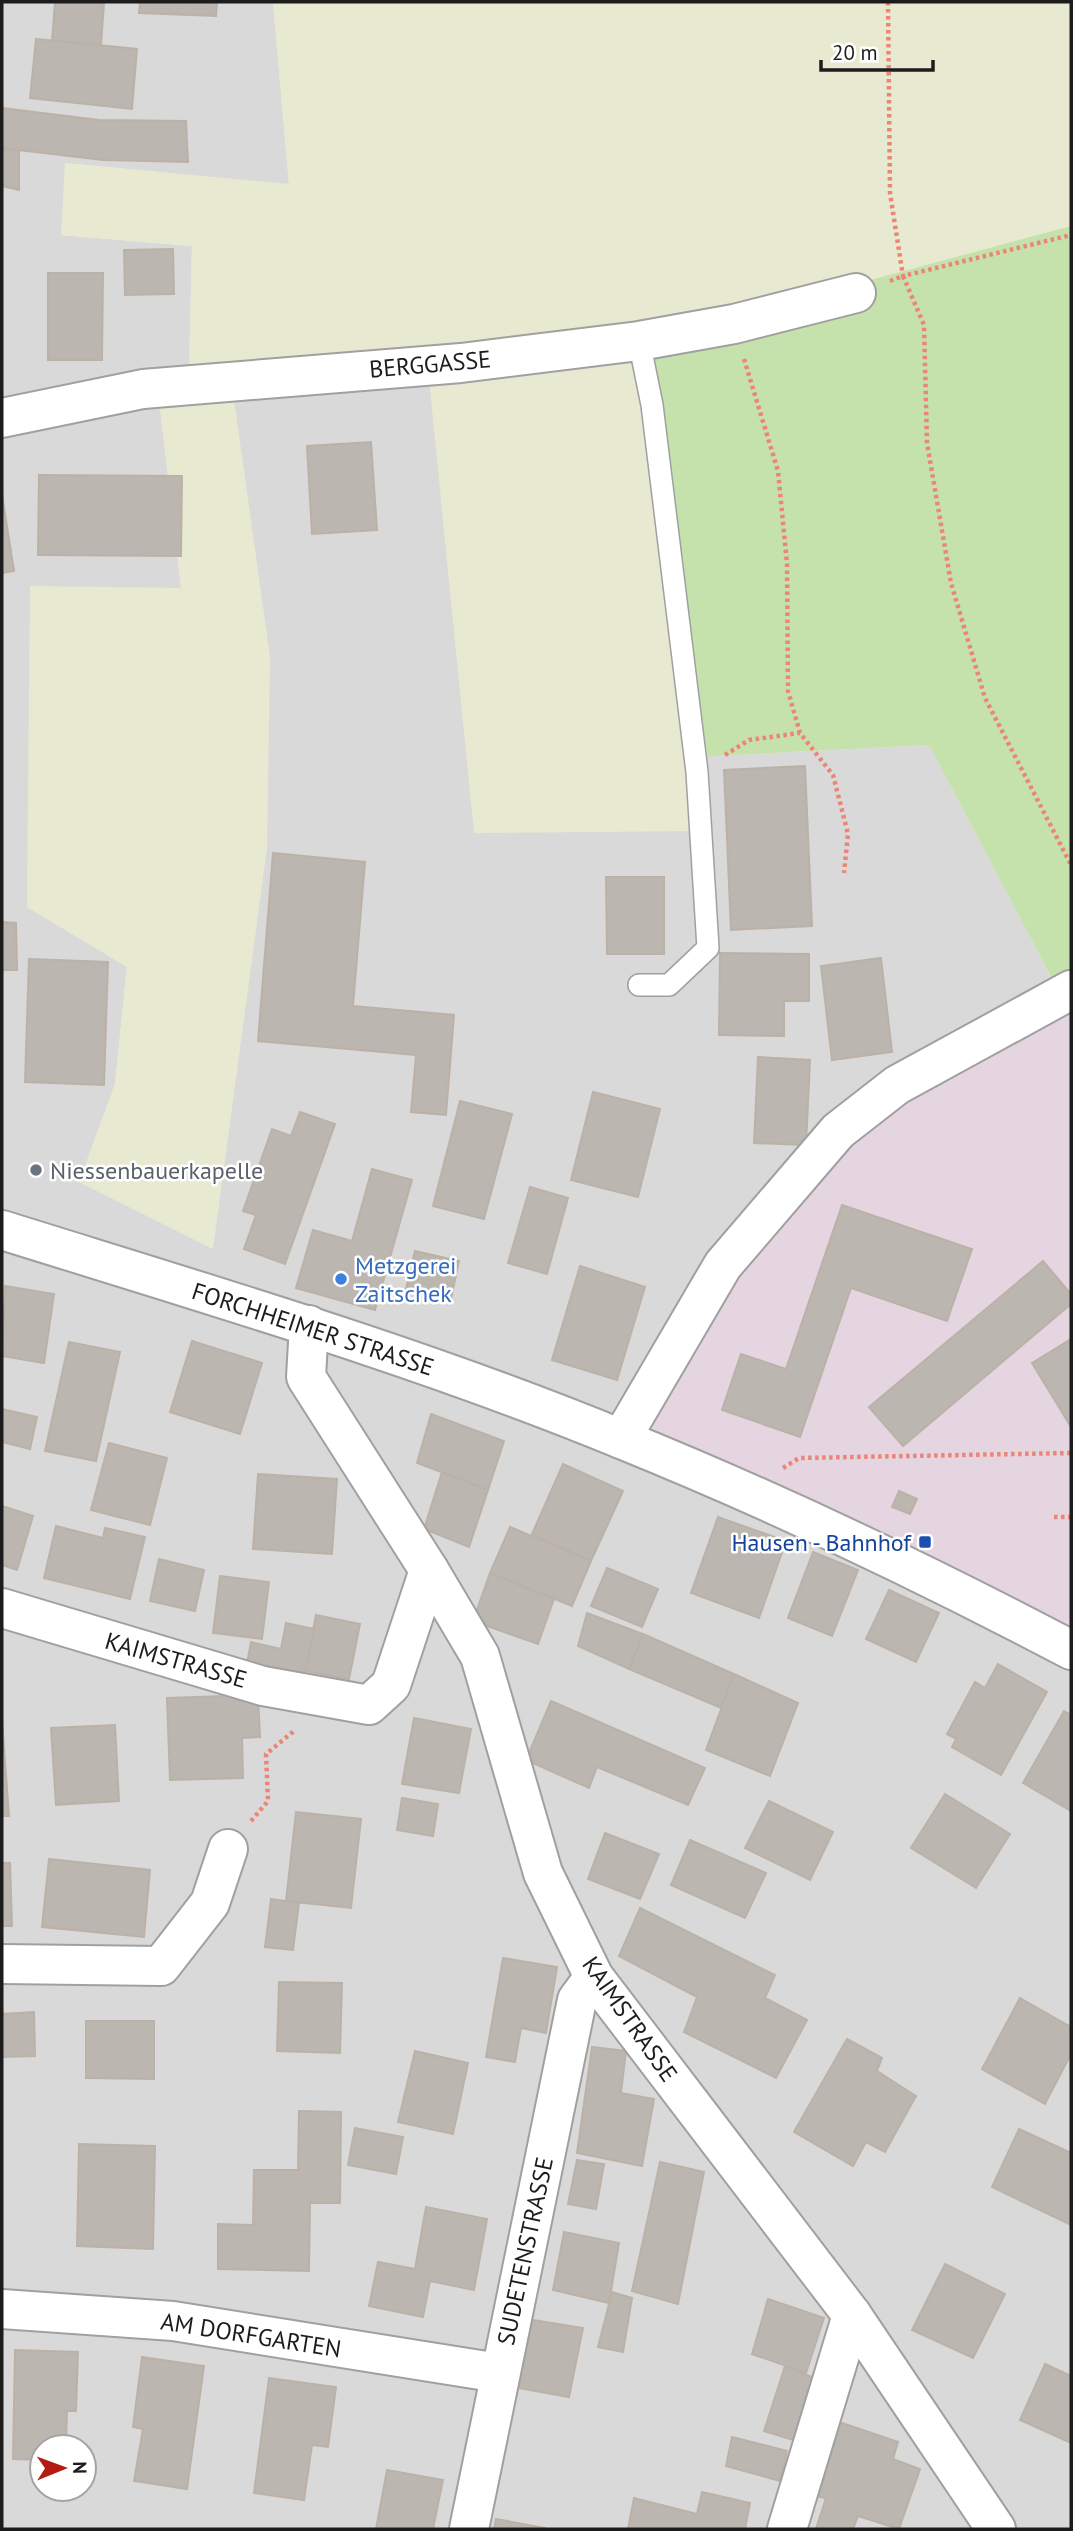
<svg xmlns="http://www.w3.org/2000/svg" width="1073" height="2531" font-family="'PT Sans',sans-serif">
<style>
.residential{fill:#dad9d9;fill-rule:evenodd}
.industrial{fill:#e5d5e1}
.farmland{fill:#e7ead0}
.grass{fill:#c5e2ad}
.building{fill:#bcb6b0;stroke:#bcb1a7;stroke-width:2}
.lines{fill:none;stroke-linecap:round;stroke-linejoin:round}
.service-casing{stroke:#a0a0a0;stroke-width:24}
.minor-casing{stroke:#a0a0a0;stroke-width:42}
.tertiary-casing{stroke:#a0a0a0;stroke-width:42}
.path{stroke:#eb8676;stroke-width:4.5;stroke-dasharray:3.5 3.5;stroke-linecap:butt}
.service{stroke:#fff;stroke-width:21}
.minor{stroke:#fff;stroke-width:38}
.tertiary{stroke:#fff;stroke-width:38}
.worship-dot{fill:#6b7280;stroke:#fff;stroke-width:2.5}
.shop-dot{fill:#3f7fe0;stroke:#fff;stroke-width:2.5}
.transit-dot{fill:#1a4fb4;stroke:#fff;stroke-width:2.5}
.labels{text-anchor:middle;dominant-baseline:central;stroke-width:5;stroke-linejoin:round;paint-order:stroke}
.street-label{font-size:24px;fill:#1c1c1c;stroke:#fff}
.worship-label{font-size:24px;fill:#5b616d;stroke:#fff;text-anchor:start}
.shop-label{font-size:24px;fill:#366cbe;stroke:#fff;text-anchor:start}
.transit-label{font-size:24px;fill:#164399;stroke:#fff;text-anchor:end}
</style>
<rect width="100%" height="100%" fill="#eceae3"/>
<path class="residential" d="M2,2h271l16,183 -223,-22 -5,72 131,11 -3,125 240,8 266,378 234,-12 129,245 13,655v884h-1069zM159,399l108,449 -188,334 36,-97 12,-119 -100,-59 154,-319zM42,2447h42v42h-42z"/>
<path class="industrial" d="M1071,1009v636l-457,-213 250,-322z"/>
<g class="farmland">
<path d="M273,2h798v224l-423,115 52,490 -226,2 -45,-454 -240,-8 3,-125 -131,-11 4,-72 224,21z"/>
<path d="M159,399h75l36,258 -3,191 -54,401 -134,-67 36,-98 12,-117 -100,-60 3,-321 151,2z"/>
</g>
<path class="grass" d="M1071,226v783l-13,-19 -129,-245 -234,12 -47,-417z"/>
<g class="building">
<path d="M55,2l49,1 -3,42 -49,-4z"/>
<path d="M140,2h77l-1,14 -77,-3z"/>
<path d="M36,39l101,10 -5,60 -102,-11z"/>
<path d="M2,108l97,12 87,1 2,41 -85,-2 -101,-12z"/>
<path d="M2,149l17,3v38l-17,-4z"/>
<path d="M173,249l1,45 -49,1 -1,-45z"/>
<path d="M48,273h55l-1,87h-54z"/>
<path d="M371,442l6,88 -65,4 -5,-88z"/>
<path d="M39,475l143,1 -1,80 -143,-1z"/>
<path d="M2,495l12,76 -12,2z"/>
<path d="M805,766l7,160 -81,4 -7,-160z"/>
<path d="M273,853l92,9 -12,144 101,9 -8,100 -35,-3 5,-57 -158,-14z"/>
<path d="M606,877h58v77h-57z"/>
<path d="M2,922l14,1 1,47h-15z"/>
<path d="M720,953l89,1v47h-25v35l-65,-1z"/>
<path d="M881,958l11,94 -60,8 -11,-94z"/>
<path d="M29,959l79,3 -4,123 -79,-3z"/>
<path d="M758,1057l52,3 -4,85 -52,-2z"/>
<path d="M593,1092l67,17 -22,88 -67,-17z"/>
<path d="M460,1101l52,13 -28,105 -51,-13z"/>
<path d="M300,1112l35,12 -50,140 -41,-15 12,-34 -13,-4 29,-82 19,7z"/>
<path d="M372,1169l40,11 -37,130 -79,-22 17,-58 39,11z"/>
<path d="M530,1187l38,11 -21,76 -39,-11z"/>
<path d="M842,1205l130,44 -25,72 -96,-33 -51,149 -78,-27 19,-56 45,15z"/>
<path d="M415,1251l44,10 -8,38 -45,-10z"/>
<path d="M1043,1261l28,33v10l-168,142 -34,-39z"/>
<path d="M580,1266l65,21 -28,93 -65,-20z"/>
<path d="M5,1286l49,8 -10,69 -42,-7z"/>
<path d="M1071,1339v88l-39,-64z"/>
<path d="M192,1341l70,22 -22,71 -70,-22z"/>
<path d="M69,1342l51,10 -24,109 -51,-10z"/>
<path d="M2,1409l35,8 -7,32 -28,-7z"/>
<path d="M431,1414l73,27 -16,49 -71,-27z"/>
<path d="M109,1443l58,15 -17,67 -59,-15z"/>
<path d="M563,1464l60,27 -32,70 -59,-27z"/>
<path d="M442,1472l46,18 -19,57 -45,-18z"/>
<path d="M258,1474l79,5 -5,75 -79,-5z"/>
<path d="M899,1491l18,8 -7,15 -18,-7z"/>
<path d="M2,1506l31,10 -16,54 -15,-5z"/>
<path d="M718,1517l68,24 -27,77 -68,-25z"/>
<path d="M56,1526l47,12 2,-10 40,9 -15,62 -86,-21z"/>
<path d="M510,1527l81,34 -19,45 -82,-33z"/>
<path d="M813,1552l45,18 -26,66 -44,-18z"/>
<path d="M159,1559l45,11 -9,41 -45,-10z"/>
<path d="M607,1568l51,21 -16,38 -51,-21z"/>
<path d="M490,1573l64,26 -16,45 -65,-23z"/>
<path d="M220,1576l49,6 -7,57 -49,-6z"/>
<path d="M889,1590l50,23 -23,49 -50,-23z"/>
<path d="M587,1613l56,21 -14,35 -51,-23z"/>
<path d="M316,1615l44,9 -11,55 -44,-8z"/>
<path d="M286,1623l28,6 -11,53 -57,-13 5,-27 30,7z"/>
<path d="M643,1634l91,40 -13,34 -92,-39z"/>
<path d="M998,1664l49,28 -46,83 -49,-28 4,-8 -9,-5 28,-52 10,6z"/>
<path d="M734,1674l64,29 -28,73 -64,-26z"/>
<path d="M258,1695l2,42 -18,1 1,40 -73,2 -3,-82z"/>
<path d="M551,1701l154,67 -17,37 -91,-38 -8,21 -63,-28z"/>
<path d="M1064,1711l7,4v96l-48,-28z"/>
<path d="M414,1718l57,11 -12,64 -57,-9z"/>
<path d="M2,1721l7,95h-7z"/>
<path d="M115,1725l4,76 -63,4 -5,-77z"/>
<path d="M945,1794l65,40 -34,54 -65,-40z"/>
<path d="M402,1798l36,6 -5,32 -36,-6z"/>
<path d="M769,1801l64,31 -23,48 -65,-32z"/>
<path d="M296,1812l65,7 -10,89 -65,-7z"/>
<path d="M605,1833l54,21 -19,45 -52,-20z"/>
<path d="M690,1840l76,33 -21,45 -74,-33z"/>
<path d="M49,1859l101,11 -6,67 -102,-10z"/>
<path d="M2,1863h8l2,63h-10z"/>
<path d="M271,1899l28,4 -6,47 -28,-3z"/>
<path d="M640,1908l135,67 -10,23 42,22 -31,58 -92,-46 13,-35 -78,-41z"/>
<path d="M503,1958l54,9 -11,66 -25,-5 -6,34 -29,-5z"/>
<path d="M279,1982l63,1 -2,70 -63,-2z"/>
<path d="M1020,1998l51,29v27l-26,50 -63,-35z"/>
<path d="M34,2012l1,44 -33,1v-43z"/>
<path d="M86,2021h68v58l-68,-1z"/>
<path d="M847,2039l35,19 -5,13 39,25 -31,56 -19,-10 -13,24 -59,-34z"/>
<path d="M592,2047l34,4 -5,42 33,6 -12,67 -65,-13z"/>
<path d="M415,2051l53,12 -15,71 -55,-12z"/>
<path d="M299,2111l42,1 -1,91h-30l-1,68 -91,-2v-45l35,1 1,-55h44z"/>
<path d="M355,2128l48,9 -7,37 -48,-9z"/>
<path d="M1019,2129l52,24v72l-79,-38z"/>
<path d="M79,2144l76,2 -2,103 -76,-3z"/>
<path d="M577,2160l27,4 -8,45 -28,-5z"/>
<path d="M660,2162l44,10 -26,132 -46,-13z"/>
<path d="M426,2207l61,12 -13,71 -44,-9 -7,36 -54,-11 9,-44 37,7z"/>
<path d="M564,2232l55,11 -10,60 -56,-13z"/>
<path d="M945,2264l60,30 -32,64 -61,-28z"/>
<path d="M612,2292l20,6 -9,54 -25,-5z"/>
<path d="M768,2299l56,19 -18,55 -54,-19z"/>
<path d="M527,2319l56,9 -14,69 -56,-10z"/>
<path d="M15,2350l63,2 -2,59h-9l-1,36h-24v13l-29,-1z"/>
<path d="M142,2357l62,9 -17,123 -53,-8 9,-52 -10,-2z"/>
<path d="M1045,2364l26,12v67l-51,-23z"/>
<path d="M785,2366l32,13 -17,63 -36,-11z"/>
<path d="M269,2378l67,9 -8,60 -16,-2 -8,55 -50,-7z"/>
<path d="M839,2422l59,20 -5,17 27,10 -21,60 -41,-13 -5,13h-37l10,-31 -12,-2z"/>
<path d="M732,2437l55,14 -7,30 -54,-15z"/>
<path d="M387,2470l56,10 -10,49h-57z"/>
<path d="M702,2492l48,11 -5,26h-117l6,-31 63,16z"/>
<path d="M496,2519l49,9v1h-51z"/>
</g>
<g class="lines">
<defs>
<path id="service" d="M639,341l13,64 45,367 11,176 -39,37h-30"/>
<g id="minor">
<path d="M2,418l141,-29 318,-26 178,-22 95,-17 122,-31"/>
<path d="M309,1325l-3,52 123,193 51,86 63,217 51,104 258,338 144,214"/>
<path d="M621,1439l102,-174 115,-134 59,-46 174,-95"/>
<path d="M2,1608l261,78 106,19 22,-20 38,-115"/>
<path d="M2,1964l159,2 49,-63 18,-54"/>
<path d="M2,2309l171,12 326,52"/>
<path d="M469,2529l108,-529 17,-23"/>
<path d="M787,2529l65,-214"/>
</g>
<path id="tertiary" d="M2,1230c208,65 417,126 619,209 153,62 304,134 450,211"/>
</defs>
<use href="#service" class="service-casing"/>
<use href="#minor" class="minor-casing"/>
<use href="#tertiary" class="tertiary-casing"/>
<g class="path">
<path d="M888,2l2,191 13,83 168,-41"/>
<path d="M890,281l13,-5 21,49 3,118 24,140 34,115 86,167"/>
<path d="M744,359l34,112 9,93 1,127 12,42 33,42 15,59 -4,39"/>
<path d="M725,755l24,-15 51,-7"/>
<path d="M783,1468l16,-10 272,-5"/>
<path d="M1054,1517h17"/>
<path d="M251,1821l17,-20 -2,-47 28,-23"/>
</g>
<use href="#service" class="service"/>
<use href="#minor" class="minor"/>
<use href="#tertiary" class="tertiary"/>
</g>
<circle class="worship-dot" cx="36" cy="1170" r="7"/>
<circle class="shop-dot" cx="341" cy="1279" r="7"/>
<rect class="transit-dot" x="918" y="1535" width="14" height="14" rx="3.5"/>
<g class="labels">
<g class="street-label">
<text transform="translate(430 364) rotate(-5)">BERGGASSE</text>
<text transform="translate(313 1329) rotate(18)">FORCHHEIMER STRASSE</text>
<text transform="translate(176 1660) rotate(16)">KAIMSTRASSE</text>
<text transform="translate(630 2019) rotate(55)">KAIMSTRASSE</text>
<text transform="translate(525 2251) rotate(-78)">SUDETENSTRASSE</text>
<text transform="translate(251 2335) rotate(9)">AM DORFGARTEN</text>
</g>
<g class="worship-label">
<text x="50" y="1170">Niessenbauerkapelle</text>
</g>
<g class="shop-label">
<text x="355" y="1265">Metzgerei<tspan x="355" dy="28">Zaitschek</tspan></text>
</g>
<g class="transit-label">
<text x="911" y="1542">Hausen - Bahnhof</text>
</g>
</g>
<rect width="1073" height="2531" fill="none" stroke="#1c1c1c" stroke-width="7"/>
<g transform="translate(63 2468) rotate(89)"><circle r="33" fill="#ffffff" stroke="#a4a4a4" stroke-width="2"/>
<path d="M0-5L12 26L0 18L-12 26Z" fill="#b41a14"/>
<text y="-10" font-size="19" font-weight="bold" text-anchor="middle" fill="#1c1c1c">N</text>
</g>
<path d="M821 60v10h112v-10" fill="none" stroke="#1c1c1c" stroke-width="3.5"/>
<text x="832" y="60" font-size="21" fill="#1c1c1c" stroke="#ffffff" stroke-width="5" paint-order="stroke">20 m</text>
</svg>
